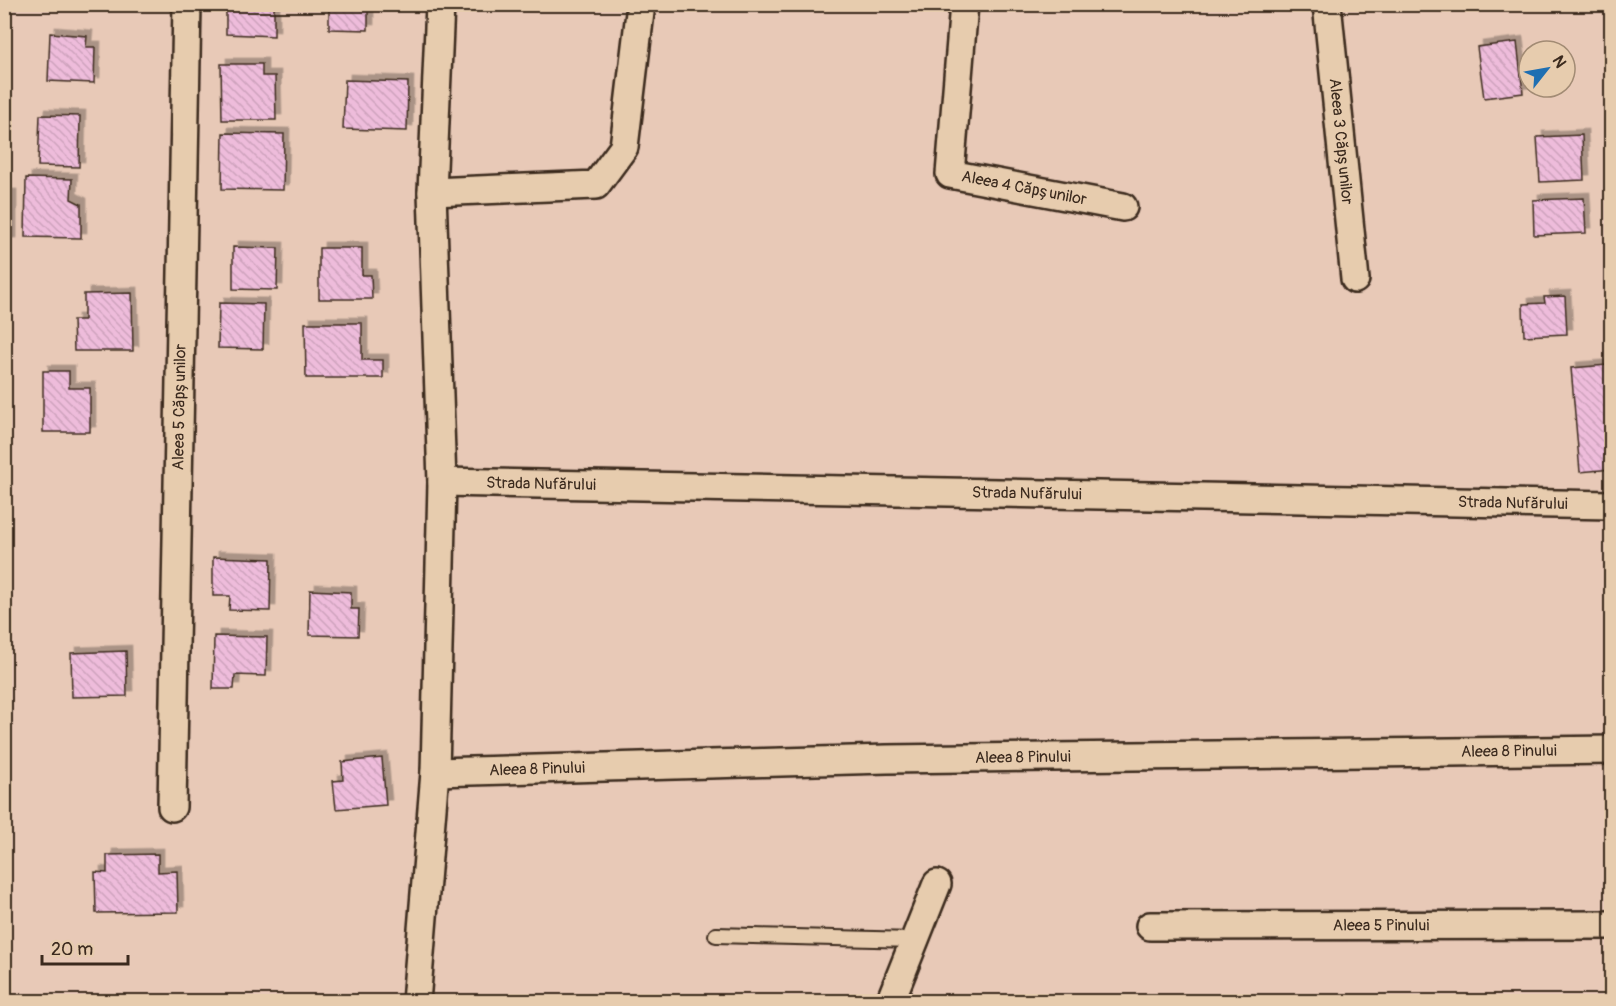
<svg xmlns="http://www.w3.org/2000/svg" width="1616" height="1006" font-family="Pangolin,sans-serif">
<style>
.building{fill:url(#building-back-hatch);stroke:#3b2a1e;stroke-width:1.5;filter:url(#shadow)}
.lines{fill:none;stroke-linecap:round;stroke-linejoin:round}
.lane-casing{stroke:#3b2a1e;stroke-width:18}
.street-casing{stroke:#3b2a1e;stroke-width:32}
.lane{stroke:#e7ccae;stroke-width:14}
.street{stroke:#e7ccae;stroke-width:27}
.labels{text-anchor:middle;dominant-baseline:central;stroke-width:4.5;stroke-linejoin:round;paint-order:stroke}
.street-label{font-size:16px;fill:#3b2a1e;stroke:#e7ccae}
</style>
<defs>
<pattern id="building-back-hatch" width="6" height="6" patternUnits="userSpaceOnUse" patternTransform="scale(1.5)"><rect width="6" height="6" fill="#eebcdb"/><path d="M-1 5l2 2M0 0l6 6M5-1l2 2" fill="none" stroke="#cda2bc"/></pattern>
<filter id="shadow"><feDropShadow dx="5.5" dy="-5.5" stdDeviation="0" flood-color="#0004"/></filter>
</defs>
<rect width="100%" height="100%" fill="#e8c9b7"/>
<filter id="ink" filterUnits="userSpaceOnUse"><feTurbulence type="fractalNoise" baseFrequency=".0167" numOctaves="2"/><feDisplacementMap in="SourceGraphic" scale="12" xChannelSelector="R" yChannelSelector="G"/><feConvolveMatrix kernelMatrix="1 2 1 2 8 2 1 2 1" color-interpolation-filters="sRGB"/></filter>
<g filter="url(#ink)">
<g class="building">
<path d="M52,4h46v5l-46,-1z"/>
<path d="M226,4h48v32l-48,-2z"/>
<path d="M329,4h39v26l-39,-1z"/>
<path d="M50,33l37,3 -1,11h9l-1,36 -46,-2z"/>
<path d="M1517,42l6,51 -39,5 -7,-51z"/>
<path d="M221,64h41v12h13l1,44h-54z"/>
<path d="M345,80l63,2 -1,49 -64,-2z"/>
<path d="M40,115l40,1 -1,51 -41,-1z"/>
<path d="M223,133l61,1 -1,56 -61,-1z"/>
<path d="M1582,135l2,45 -44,2 -3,-45z"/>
<path d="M26,178l46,1 -1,20 10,5v34l-56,-1z"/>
<rect x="4" y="195" width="7" height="48"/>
<path d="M1584,198l2,35 -52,2 -1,-35z"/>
<path d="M233,247l45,1 -1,42 -44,-1z"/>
<path d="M319,248h43v27h9l1,24h-53z"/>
<path d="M132,293l1,58h-59l-1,-31h11v-26z"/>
<path d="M1565,296l2,38 -43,2 -1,-32 22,-1 -1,-6z"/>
<path d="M219,303l45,1 -1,45 -45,-1z"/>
<path d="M305,323h57v37h21v18h-77z"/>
<path d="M1607,365l5,57v47l-32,3 -9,-104z"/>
<path d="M43,371h26v17h21v44h-47z"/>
<path d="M213,557l58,2 -1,52 -41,-1 1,-14h-17z"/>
<path d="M310,590l41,2v17h8l-1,27 -49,-1z"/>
<path d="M214,636l53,1 -1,39 -31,-1 -1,14h-21z"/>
<path d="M126,651l1,45 -55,1 -1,-44z"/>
<path d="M382,758l4,47 -50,4 -3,-28 10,-1 -1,-18z"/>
<path d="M158,854v18l19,-1 1,41 -82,1 -1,-41 12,1v-18z"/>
</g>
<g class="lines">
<defs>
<path id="lane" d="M716,935l198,5"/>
<g id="street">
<path id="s1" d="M964,4l-14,170 173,33"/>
<path id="s2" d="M1327,4l28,275"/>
<path d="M432,192l164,-7 28,-38 17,-143"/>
<path id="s3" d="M442,482l1170,23"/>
<path id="s4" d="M435,772l452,-13 725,-9"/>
<path id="s5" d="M172,807l15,-803"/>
<path id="s6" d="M1150,926l462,-1"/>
<path d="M416,1002l19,-230 7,-290 -10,-290 8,-188"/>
<path d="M890,1002l47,-118"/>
</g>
</defs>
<use href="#lane" class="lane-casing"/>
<use href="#street" class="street-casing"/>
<use href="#lane" class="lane"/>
<use href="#street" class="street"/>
</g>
</g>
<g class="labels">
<g class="street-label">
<text stroke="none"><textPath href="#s2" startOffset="138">Aleea 3 Căpșunilor</textPath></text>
<text stroke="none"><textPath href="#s1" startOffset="246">Aleea 4 Căpșunilor</textPath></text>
<text stroke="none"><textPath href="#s5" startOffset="400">Aleea 5 Căpșunilor</textPath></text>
<text stroke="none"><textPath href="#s3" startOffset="99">Strada Nufărului</textPath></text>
<text stroke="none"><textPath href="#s3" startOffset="585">Strada Nufărului</textPath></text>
<text stroke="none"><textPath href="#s3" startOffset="1071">Strada Nufărului</textPath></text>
<text stroke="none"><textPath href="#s4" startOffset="1074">Aleea 8 Pinului</textPath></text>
<text stroke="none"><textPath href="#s4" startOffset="588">Aleea 8 Pinului</textPath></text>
<text stroke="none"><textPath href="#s4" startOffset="102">Aleea 8 Pinului</textPath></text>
<text stroke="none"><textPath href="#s6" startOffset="231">Aleea 5 Pinului</textPath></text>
</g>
</g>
<rect width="1616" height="1006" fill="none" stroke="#e7ccae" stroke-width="24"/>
<rect x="12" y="12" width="1592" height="982" fill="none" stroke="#3b2a1e" stroke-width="2" filter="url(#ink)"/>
<g transform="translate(1547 69) rotate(59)"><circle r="28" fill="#e7ccae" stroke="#a28b74" stroke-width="1.5"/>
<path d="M0-4.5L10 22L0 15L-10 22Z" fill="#1f6fb2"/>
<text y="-9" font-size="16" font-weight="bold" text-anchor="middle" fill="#3b2a1e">N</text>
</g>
<path d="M42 955v9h86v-9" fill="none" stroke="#3b2a1e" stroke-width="3"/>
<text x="51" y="955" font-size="18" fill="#3b2a1e" stroke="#e7ccae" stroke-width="4.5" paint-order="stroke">20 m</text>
</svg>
